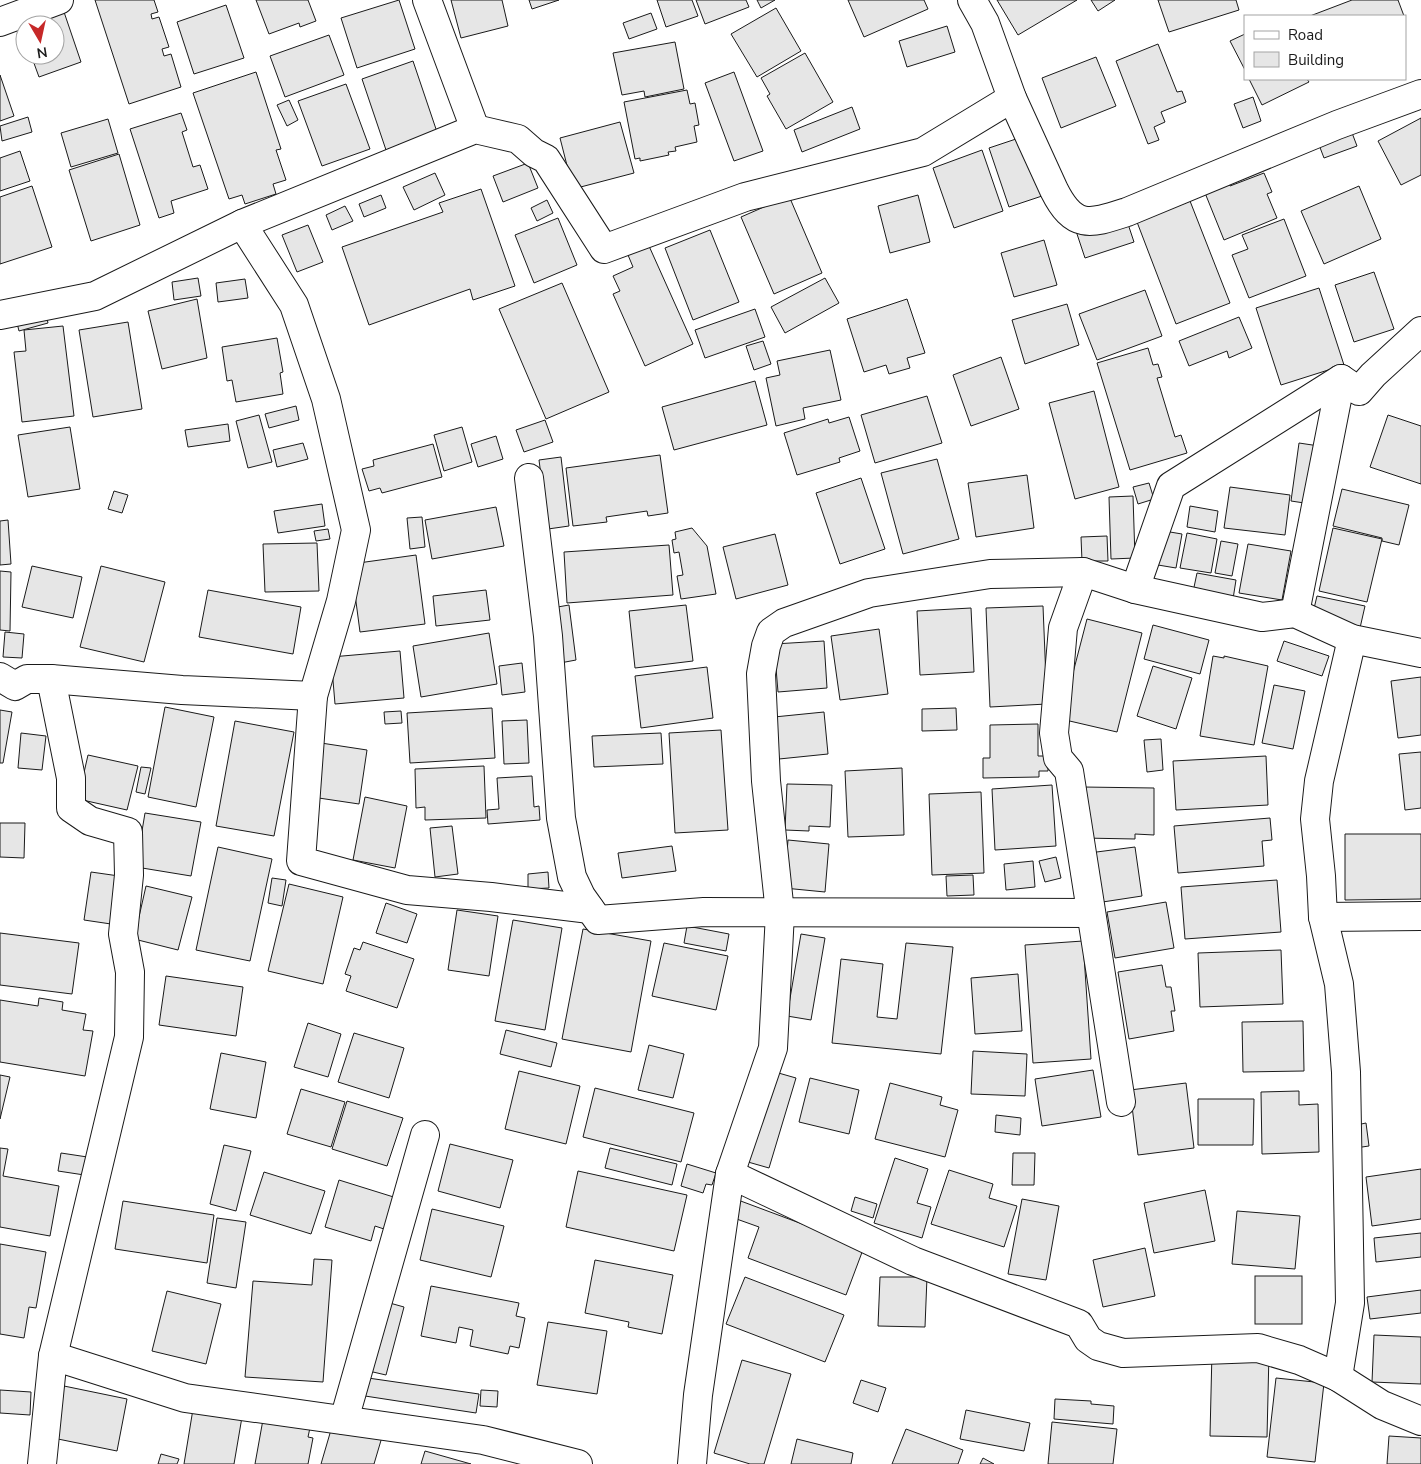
<svg xmlns="http://www.w3.org/2000/svg" width="1421" height="1464" font-family="'Nunito Sans',sans-serif">
<style>
.building{fill:#e6e6e6;stroke:#1a1a1a}
.lines{fill:none;stroke-linecap:round;stroke-linejoin:round}
.minor-casing{stroke:#1a1a1a;stroke-width:30}
.minor{stroke:#fff;stroke-width:28}
</style>
<rect width="100%" height="100%" fill="#fff"/>
<g class="building">
<path d="M95,0h59l4,12 -7,2 1,5 7,-2 10,30 -7,2 2,7 7,-2 10,33 -52,17z"/>
<path d="M256,0h52l8,21 -16,6 -1,-4 -30,11z"/>
<path d="M399,0l16,49 -58,19 -16,-50z"/>
<path d="M451,0h51l6,26 -47,12z"/>
<path d="M529,0h30l-27,9z"/>
<path d="M657,0h35l6,16 -32,11z"/>
<path d="M696,0h50l3,7 -44,17z"/>
<path d="M757,0h18l-14,8z"/>
<path d="M848,0h76l4,9 -64,28z"/>
<path d="M997,0h80l-59,35z"/>
<path d="M1091,0h24l-17,11z"/>
<path d="M1158,0h78l3,10 -70,22z"/>
<path d="M1352,0h46l6,16h-94z"/>
<path d="M226,5l18,53 -50,16 -17,-52z"/>
<path d="M776,8l25,43 -44,26 -26,-43z"/>
<path d="M64,12l17,50 -42,15 -8,-22h24v-30h-28z"/>
<path d="M651,13l6,16 -28,10 -6,-16z"/>
<path d="M947,26l8,26 -48,15 -8,-26z"/>
<path d="M1245,34v36l-15,-29z"/>
<path d="M329,35l15,40 -59,22 -15,-41z"/>
<path d="M675,42l9,47 -39,8 -1,-6 -22,4 -9,-42z"/>
<path d="M1158,44l19,48 5,-1 4,11 -25,10 4,10 -11,5 5,13 -11,4 -32,-83z"/>
<path d="M805,53l28,49 -47,27 -19,-33 3,-2 -9,-16z"/>
<path d="M1096,57l20,49 -55,22 -19,-50z"/>
<path d="M413,61l24,71 -51,18 -24,-71z"/>
<path d="M256,72l25,77 -5,1 10,30 -13,4 3,10 -31,10 -3,-9 -13,4 -36,-106z"/>
<path d="M734,72l29,79 -29,10 -29,-78z"/>
<path d="M0,75l14,41 -14,5z"/>
<path d="M1249,79h58l2,3 -47,23z"/>
<path d="M346,84l24,65 -48,17 -24,-65z"/>
<path d="M687,90l3,14 5,-1 4,22 -5,1 3,16 -22,5 1,4 -8,1 1,3 -29,6v-3l-5,1 -11,-57z"/>
<path d="M1253,97l8,24 -18,7 -9,-24z"/>
<path d="M289,100l9,20 -11,6 -10,-21z"/>
<path d="M852,107l8,22 -58,23 -8,-22z"/>
<path d="M181,113l6,17 -5,2 11,35 7,-2 8,24 -37,12 3,12 -15,5 -29,-89z"/>
<path d="M28,117l4,15 -30,9 -2,-15z"/>
<path d="M1421,118v57l-20,10 -23,-44z"/>
<path d="M108,119l10,34 -47,14 -10,-34z"/>
<path d="M620,122l14,51 -61,16 -13,-51z"/>
<path d="M1349,125l8,21 -33,12 -8,-21z"/>
<path d="M1025,136l20,59 -36,12 -20,-59z"/>
<path d="M982,150l21,61 -49,17 -21,-60z"/>
<path d="M20,151l10,30 -30,10v-33z"/>
<path d="M119,154l21,71 -49,16 -22,-71z"/>
<path d="M528,163l10,25 -35,14 -10,-26z"/>
<path d="M435,173l10,22 -31,15 -11,-23z"/>
<path d="M1264,173l8,19 -5,2 10,24 -53,22 -21,-52 24,-9 3,7z"/>
<path d="M32,186l20,61 -52,17v-67z"/>
<path d="M1359,186l22,53 -57,25 -23,-53z"/>
<path d="M481,189l34,97 -42,14 -3,-11 -101,36 -27,-78 101,-35 -4,-9z"/>
<path d="M381,195l5,13 -22,9 -5,-13z"/>
<path d="M918,195l12,47 -40,11 -12,-47z"/>
<path d="M789,196l33,77 -48,21 -33,-77z"/>
<path d="M547,200l6,13 -16,8 -6,-13z"/>
<path d="M1190,201l40,102 -54,21 -39,-102z"/>
<path d="M345,206l8,15 -21,9 -6,-15z"/>
<path d="M1125,215l9,27 -49,16 -9,-27z"/>
<path d="M558,218l19,47 -43,18 -19,-48z"/>
<path d="M1284,219l22,57 -57,22 -17,-43 16,-6 -6,-14z"/>
<path d="M308,225l15,37 -26,10 -15,-37z"/>
<path d="M710,230l29,72 -46,18 -28,-72z"/>
<path d="M1044,240l13,45 -43,12 -13,-44z"/>
<path d="M649,246l44,98 -48,22 -32,-72 7,-3 -7,-15 20,-9 -5,-12z"/>
<path d="M1374,272l20,57 -40,13 -19,-57z"/>
<path d="M198,278l3,18 -27,4 -2,-18z"/>
<path d="M825,278l14,25 -54,30 -14,-26z"/>
<path d="M245,279l3,19 -30,4 -2,-19z"/>
<path d="M562,283l47,109 -63,27 -47,-110z"/>
<path d="M1319,288l25,77 -63,20 -25,-77z"/>
<path d="M1145,290l17,46 -65,24 -18,-46z"/>
<path d="M197,299l10,59 -45,11 -14,-58z"/>
<path d="M907,299l18,54 -18,5 3,10 -21,6 -3,-9 -22,7 -17,-53z"/>
<path d="M1067,304l12,41 -54,19 -13,-44z"/>
<path d="M755,309l10,28 -60,21 -10,-28z"/>
<path d="M45,311l3,12 -29,8 -3,-12z"/>
<path d="M1239,317l13,31 -23,10 -2,-7 -38,15 -10,-25z"/>
<path d="M128,322l14,87 -49,8 -14,-87z"/>
<path d="M63,326l11,90 -52,6 -8,-70 12,-1 -2,-21z"/>
<path d="M277,338l6,34 -3,1 3,21 -47,8 -4,-22 -5,1 -5,-34z"/>
<path d="M763,341l8,23 -17,6 -8,-24z"/>
<path d="M1148,348l5,17 5,-1 4,13 -5,1 18,59 6,-2 6,18 -57,17 -33,-107z"/>
<path d="M830,350l11,50 -38,8 2,11 -29,7 -10,-48 14,-3 -3,-14z"/>
<path d="M1001,357l18,52 -48,17 -18,-51z"/>
<path d="M755,381l12,44 -93,25 -12,-43z"/>
<path d="M1094,391l25,96 -44,12 -26,-96z"/>
<path d="M927,396l15,47 -67,20 -14,-48z"/>
<path d="M296,406l3,14 -30,8 -4,-14z"/>
<path d="M259,415l13,47 -24,6 -12,-47z"/>
<path d="M1388,415l33,11v58l-51,-17z"/>
<path d="M849,417l11,34 -21,7 1,4 -43,13 -13,-42 44,-14 1,4z"/>
<path d="M545,420l8,22 -29,10 -8,-22z"/>
<path d="M228,424l2,17 -42,6 -3,-17z"/>
<path d="M70,427l10,62 -52,8 -10,-62z"/>
<path d="M462,427l10,35 -28,9 -10,-36z"/>
<path d="M496,436l7,23 -25,8 -7,-23z"/>
<path d="M303,443l5,16 -31,8 -4,-17z"/>
<path d="M1299,443l20,3 -8,58 -20,-3z"/>
<path d="M433,444l9,33 -60,16 -2,-5 -11,3 -7,-22 12,-3 -1,-6z"/>
<path d="M660,455l8,58 -20,3 -1,-5 -41,6 1,5 -34,4 -7,-58z"/>
<path d="M561,457l8,69 -21,3 -9,-69z"/>
<path d="M937,459l22,80 -56,15 -22,-81z"/>
<path d="M1027,475l7,53 -58,9 -8,-54z"/>
<path d="M861,478l24,71 -45,15 -24,-71z"/>
<path d="M1149,483l5,16 -16,5 -5,-17z"/>
<path d="M1230,487l60,8 -5,40 -61,-7z"/>
<path d="M1342,489l67,16 -10,40 -17,-4v-3l-49,-12z"/>
<path d="M114,491l14,4 -6,18 -14,-4z"/>
<path d="M1133,496l2,62 -24,1 -2,-62z"/>
<path d="M322,504l3,22 -47,7 -4,-22z"/>
<path d="M1190,506l28,5 -3,21 -28,-5z"/>
<path d="M496,507l8,39 -72,13 -7,-39z"/>
<path d="M422,517l3,30 -15,2 -3,-31z"/>
<path d="M8,520l3,44 -11,1v-44z"/>
<path d="M692,528l15,18 9,48 -35,5 -4,-23 6,-1 -4,-23 -5,1 -2,-13 4,-1 -1,-7z"/>
<path d="M1333,528l49,11 -15,63 -48,-11z"/>
<path d="M328,529l2,10 -14,2 -2,-10z"/>
<path d="M1164,531l18,3 -6,34 -18,-3z"/>
<path d="M1187,533l30,6 -6,34 -31,-5z"/>
<path d="M775,534l13,51 -52,14 -13,-52z"/>
<path d="M1107,536l1,25h-26l-1,-24z"/>
<path d="M1221,541l17,3 -6,32 -17,-3z"/>
<path d="M317,543l2,48 -54,1 -2,-48z"/>
<path d="M1248,544l43,7 -9,49 -43,-7z"/>
<path d="M669,545l4,50 -106,8 -3,-51z"/>
<path d="M416,555l9,69 -65,8 -9,-68z"/>
<path d="M32,566l50,11 -9,41 -51,-11z"/>
<path d="M101,566l64,16 -21,80 -64,-15z"/>
<path d="M0,571l11,1 -1,59 -10,-1z"/>
<path d="M1197,573l39,7 -3,19 -40,-7z"/>
<path d="M208,590l93,17 -8,47 -94,-17z"/>
<path d="M486,590l4,30 -54,6 -3,-30z"/>
<path d="M1317,596l48,10 -5,22 -48,-11z"/>
<path d="M569,605l7,55 -16,3 -8,-55z"/>
<path d="M686,605l7,56 -58,7 -6,-57z"/>
<path d="M1043,606l4,98 -57,3 -4,-99z"/>
<path d="M971,608l3,64 -54,3 -3,-64z"/>
<path d="M1087,619l55,14 -25,99 -56,-13z"/>
<path d="M1153,625l56,15 -9,34 -56,-15z"/>
<path d="M879,629l9,65 -48,6 -9,-64z"/>
<path d="M5,632l19,2 -2,24 -19,-1z"/>
<path d="M489,633l8,51 -76,13 -8,-51z"/>
<path d="M824,641l3,47 -49,4 -4,-48z"/>
<path d="M1284,641l45,15 -7,20 -45,-15z"/>
<path d="M400,651l4,47 -69,6 -4,-47z"/>
<path d="M1213,656l11,2v-2l44,10 -14,79 -54,-9z"/>
<path d="M522,663l3,29 -23,3 -3,-29z"/>
<path d="M1153,666l39,12 -16,51 -39,-13z"/>
<path d="M707,667l6,51 -72,10 -6,-52z"/>
<path d="M1421,677v58l-23,3 -7,-57z"/>
<path d="M1274,685l31,6 -12,58 -31,-6z"/>
<path d="M165,707l49,10 -18,90 -48,-10z"/>
<path d="M492,708l3,50 -85,5 -3,-50z"/>
<path d="M956,708l1,22 -35,1v-22z"/>
<path d="M0,710l12,2 -9,51h-3z"/>
<path d="M401,711l1,12 -17,1 -1,-12z"/>
<path d="M824,712l4,42 -49,5 -5,-42z"/>
<path d="M527,720l2,43 -25,1 -2,-43z"/>
<path d="M235,721l59,11 -20,104 -58,-10z"/>
<path d="M1038,724v32h10v15h-9v6l-56,1v-20h7v-33z"/>
<path d="M721,730l7,100 -53,3 -6,-100z"/>
<path d="M21,733l25,3 -4,34 -24,-2z"/>
<path d="M661,733l2,31 -69,3 -2,-31z"/>
<path d="M1161,739l2,31 -16,2 -3,-32z"/>
<path d="M321,743l46,7 -8,54 -47,-7z"/>
<path d="M1421,752v56l-16,2 -6,-56z"/>
<path d="M88,755l50,11 -11,44 -49,-11z"/>
<path d="M1266,756l2,49 -92,5 -3,-49z"/>
<path d="M484,766l2,52 -61,2v-13l-9,1 -1,-39z"/>
<path d="M141,767l10,1 -6,26 -9,-2z"/>
<path d="M902,768l2,67 -56,2 -3,-66z"/>
<path d="M532,776l2,31 5,-1 1,14 -52,4 -1,-14 12,-1 -2,-31z"/>
<path d="M787,784l45,1 -2,42 -21,-1v5l-24,-1z"/>
<path d="M1052,785l4,61 -61,4 -3,-61z"/>
<path d="M1083,787l71,1v47l-19,-1v5l-52,-1z"/>
<path d="M981,792l3,81 -52,2 -3,-81z"/>
<path d="M365,797l42,9 -12,62 -42,-8z"/>
<path d="M145,813l56,9 -10,54 -55,-9z"/>
<path d="M1270,818l2,22 -10,1 2,25 -86,7 -4,-47z"/>
<path d="M0,823h25l-1,35 -24,-1z"/>
<path d="M452,826l6,48 -23,3 -5,-49z"/>
<path d="M1345,834h76v65l-76,1z"/>
<path d="M788,840l41,4 -4,48 -41,-4z"/>
<path d="M672,846l4,25 -54,7 -4,-25z"/>
<path d="M218,847l54,12 -22,102 -54,-11z"/>
<path d="M1135,847l7,49 -46,7 -7,-50z"/>
<path d="M1056,857l5,21 -16,4 -6,-21z"/>
<path d="M1033,861l2,26 -29,3 -2,-26z"/>
<path d="M91,872l28,4 -8,48 -27,-4z"/>
<path d="M548,872l1,16 -21,1v-15z"/>
<path d="M973,875l1,20 -27,1 -1,-20z"/>
<path d="M272,878l14,2 -4,26 -14,-3z"/>
<path d="M1277,880l4,52 -96,7 -4,-52z"/>
<path d="M289,884l54,13 -20,87 -55,-13z"/>
<path d="M146,886l46,11 -14,53 -44,-11z"/>
<path d="M1166,902l8,46 -59,10 -8,-46z"/>
<path d="M386,903l31,11 -10,29 -31,-10z"/>
<path d="M457,910l41,6 -9,60 -41,-6z"/>
<path d="M513,920l49,8 -17,102 -50,-9z"/>
<path d="M687,926l42,8 -3,17 -42,-8z"/>
<path d="M583,929l68,12 -20,111 -69,-13z"/>
<path d="M0,933l79,10 -7,51 -72,-9z"/>
<path d="M801,934l24,4 -14,82 -24,-4z"/>
<path d="M1083,941l8,118 -58,4 -8,-118z"/>
<path d="M363,942l51,17 -17,49 -51,-17 5,-15 -6,-2 9,-26 6,2z"/>
<path d="M664,943l64,13 -12,54 -64,-14z"/>
<path d="M906,943l47,4 -12,107 -109,-11 9,-84 42,5 -6,53 20,2z"/>
<path d="M1281,950l2,54 -83,3 -2,-54z"/>
<path d="M1162,965l4,22h5l4,24h-4l3,20 -45,8 -11,-67z"/>
<path d="M1018,974l4,57 -47,3 -4,-56z"/>
<path d="M166,976l77,11 -7,49 -77,-11z"/>
<path d="M39,998l24,4 -1,8 24,4 -3,16 10,1 -8,45 -85,-14v-62l38,6z"/>
<path d="M1303,1021l1,50 -61,1 -1,-50z"/>
<path d="M308,1023l33,11 -13,43 -34,-10z"/>
<path d="M506,1030l51,13 -6,24 -51,-13z"/>
<path d="M354,1033l50,15 -15,50 -51,-16z"/>
<path d="M649,1045l35,9 -11,44 -35,-8z"/>
<path d="M973,1051l54,3 -2,42 -54,-2z"/>
<path d="M221,1053l45,9 -10,56 -46,-9z"/>
<path d="M1093,1070l8,47 -59,9 -7,-47z"/>
<path d="M519,1071l61,15 -14,58 -61,-15z"/>
<path d="M775,1072l21,6 -27,90 -21,-6z"/>
<path d="M0,1075l10,2 -10,42z"/>
<path d="M810,1078l49,12 -10,44 -50,-12z"/>
<path d="M890,1083l52,14 -2,8 18,5 -13,47 -70,-18z"/>
<path d="M1186,1083l8,65 -56,7 -8,-65z"/>
<path d="M595,1088l99,25 -13,49 -98,-25z"/>
<path d="M301,1089l44,13 -14,45 -44,-13z"/>
<path d="M1299,1091v14l19,-1 1,48 -57,2 -1,-62z"/>
<path d="M1198,1099h56l-1,46h-55z"/>
<path d="M347,1101l56,17 -16,48 -55,-17z"/>
<path d="M996,1115l25,3 -1,17 -25,-3z"/>
<path d="M1366,1123l3,23 -14,2 -3,-22z"/>
<path d="M450,1144l63,16 -13,48 -62,-17z"/>
<path d="M224,1145l27,6 -15,60 -26,-7z"/>
<path d="M0,1148l8,1 -5,27 56,10 -9,50 -50,-9z"/>
<path d="M610,1148l67,16 -5,21 -67,-17z"/>
<path d="M61,1153l33,5 -3,18 -33,-5z"/>
<path d="M1013,1153h22l-1,32h-22z"/>
<path d="M895,1158l33,11 -11,34 14,4 -9,31 -48,-15z"/>
<path d="M687,1164l29,9 -4,12 -6,-1 -3,9 -22,-7z"/>
<path d="M1421,1169v50l-49,7 -6,-49z"/>
<path d="M949,1170l44,14 -4,14 28,8 -13,41 -73,-23z"/>
<path d="M578,1171l109,24 -13,56 -108,-24z"/>
<path d="M264,1172l61,19 -14,43 -61,-19z"/>
<path d="M339,1180l61,19 -10,32 -15,-5 -4,15 -46,-14z"/>
<path d="M1205,1190l10,51 -61,12 -10,-50z"/>
<path d="M855,1197l22,7 -4,14 -22,-7z"/>
<path d="M1022,1199l37,7 -13,74 -38,-6z"/>
<path d="M738,1200l126,47 -18,48 -98,-37 11,-31 -28,-10z"/>
<path d="M123,1201l91,14 -7,48 -92,-14z"/>
<path d="M432,1209l72,17 -13,51 -71,-17z"/>
<path d="M1237,1211l63,5 -5,53 -63,-5z"/>
<path d="M217,1218l29,4 -10,66 -29,-5z"/>
<path d="M1421,1233v24l-45,5 -2,-24z"/>
<path d="M0,1244l46,8 -10,56 -7,-1 -5,31 -24,-4z"/>
<path d="M1145,1248l10,48 -52,11 -10,-47z"/>
<path d="M314,1259l18,1 -9,122 -78,-5 8,-96 59,4z"/>
<path d="M595,1260l78,15 -11,59 -34,-7 1,-5 -44,-9z"/>
<rect x="1255" y="1276" width="47" height="48"/>
<path d="M745,1277l99,38 -19,47 -99,-38z"/>
<path d="M880,1277h47l-2,50 -47,-1z"/>
<path d="M431,1286l88,17 -3,13 9,2 -6,30 -9,-2 -2,8 -38,-8 3,-16 -14,-3 -3,16 -35,-7z"/>
<path d="M1421,1290v23l-51,6 -3,-22z"/>
<path d="M167,1291l54,13 -15,60 -54,-13z"/>
<path d="M379,1300l25,7 -18,68 -26,-6z"/>
<path d="M548,1322l59,9 -10,63 -60,-9z"/>
<path d="M1374,1335l47,2v47l-49,-2z"/>
<path d="M1212,1351l57,2 -2,84 -57,-1z"/>
<path d="M742,1360l49,14 -27,90h-14l-36,-11z"/>
<path d="M368,1378l111,16 -3,19 -111,-17z"/>
<path d="M1276,1378l48,5 -9,79 -48,-5z"/>
<path d="M861,1380l25,8 -8,24 -25,-9z"/>
<path d="M64,1386l63,13 -10,52 -64,-13z"/>
<path d="M0,1390l31,2 -1,23 -30,-2z"/>
<path d="M481,1390l17,1 -1,16 -17,-1z"/>
<path d="M1055,1399l36,2v3l23,2 -1,18 -59,-5z"/>
<path d="M193,1409l49,8 -8,47h-50z"/>
<path d="M966,1410l64,13 -6,28 -64,-12z"/>
<path d="M264,1414l47,9 -3,14 5,1 -5,26h-53z"/>
<path d="M1052,1422l65,7 -4,35h-65z"/>
<path d="M333,1423l49,14 -8,27h-53z"/>
<path d="M906,1429l57,21 -5,14h-66z"/>
<path d="M1389,1436l32,2v26h-34z"/>
<path d="M797,1439l56,14 -2,11h-60z"/>
<path d="M425,1451l46,13h-50z"/>
<path d="M161,1454l18,5 -2,5h-19z"/>
<path d="M983,1458l11,6h-14z"/>
</g>
<g class="lines">
<defs>
<g id="minor">
<path d="M427,0l48,129"/>
<path d="M972,0l13,23 27,75 42,92c20,40 36,34 73,22l210,-87 84,-31"/>
<path d="M0,22l59,-22"/>
<path d="M242,224l52,81 32,94 30,131 -15,71 -28,95 -12,165 106,29 84,7 99,12"/>
<path d="M0,315l95,-19 147,-72 233,-95 43,10 16,14 12,6 58,90 141,-52 178,-45 89,-54"/>
<path d="M529,478l19,158 13,182 11,59 9,19 17,24 106,-8 386,1"/>
<path d="M1083,572l-20,56 -9,105 4,25 11,13 52,331"/>
<path d="M1135,589l36,-103 170,-107"/>
<path d="M1295,613l46,-234 18,12 14,-16 48,-44"/>
<path d="M0,677l15,9 12,-7h24l131,11 131,6"/>
<path d="M1323,917l98,-1"/>
<path d="M730,1174l183,87 166,63 9,15 10,7 25,7 135,-5 41,12 39,17 44,28 39,16"/>
<path d="M53,1356l132,42 298,42 95,24"/>
<path d="M1338,1377l12,-74 -4,-231 -7,-88 -16,-67 -2,-41 -6,-57 4,-38 33,-142"/>
<path d="M344,1420l81,-285"/>
<path d="M42,1464l11,-108 76,-319 1,-65 -7,-38 6,-59 -1,-43 -38,-11 -19,-13v-30l-20,-99"/>
<path d="M692,1464l6,-69 32,-221 43,-126 7,-135 -14,-132 -5,-107 5,-28 5,-14 13,-9 85,-30 121,-19 93,-2 52,17 127,28 33,-4 57,26 69,14"/>
</g>
</defs>
<use href="#minor" class="minor-casing"/>
<use href="#minor" class="minor"/>
</g>
<rect x="1244" y="15" width="162" height="65" fill="#ffffff" stroke="#a3a3a3"/>
<rect x="1254" y="31" width="25" height="8" fill="#ffffff" stroke="#a3a3a3"/>
<text x="1288" y="40" font-size="15" fill="#1a1a1a">Road</text>
<rect x="1254" y="52" width="25" height="15" fill="#e6e6e6" stroke="#a3a3a3"/>
<text x="1288" y="65" font-size="15" fill="#1a1a1a">Building</text>
<g transform="translate(40 40) rotate(171)"><circle r="24" fill="#ffffff" stroke="#a3a3a3"/>
<path d="M0-4L9 19L0 12L-9 19Z" fill="#c62828"/>
<text y="-8" font-size="14" font-weight="bold" text-anchor="middle" fill="#1a1a1a">N</text>
</g>
</svg>
